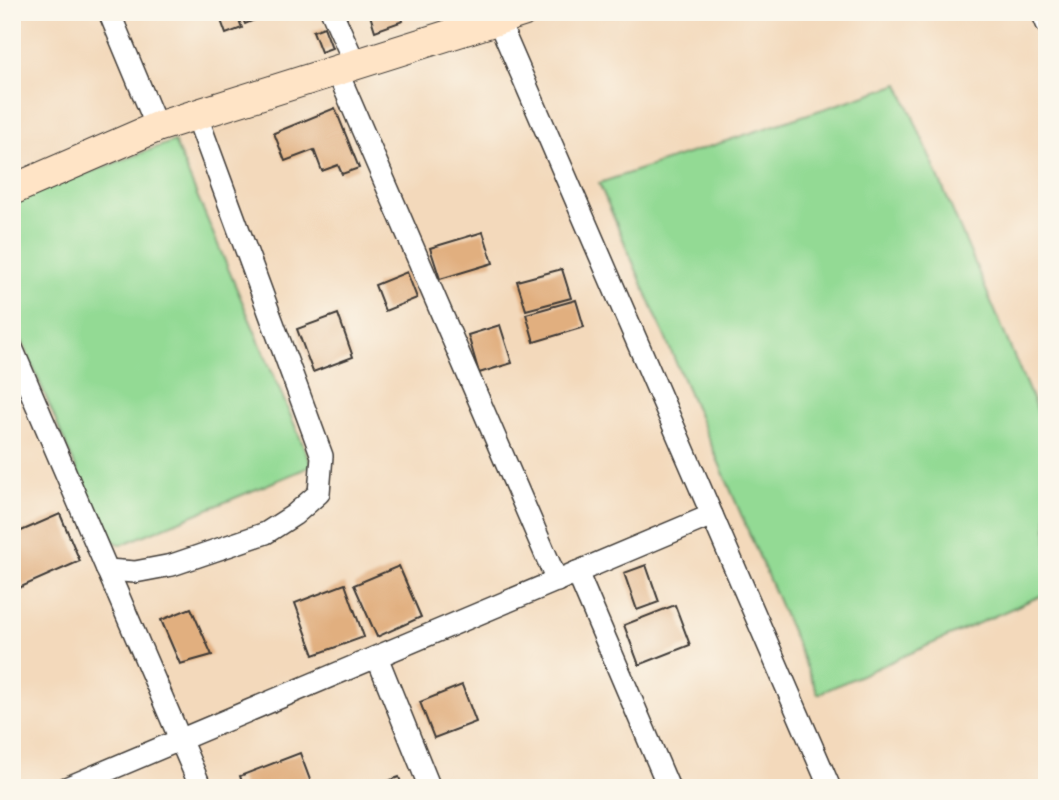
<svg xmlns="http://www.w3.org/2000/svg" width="1059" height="800" font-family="'IM FELL DW Pica',serif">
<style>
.green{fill:#93da94;stroke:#587b58;stroke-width:2}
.building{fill:#e1af7f}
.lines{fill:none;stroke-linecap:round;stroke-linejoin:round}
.street-casing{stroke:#3c3834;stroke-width:24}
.secondary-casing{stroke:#3c3834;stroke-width:32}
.street{stroke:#fff;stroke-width:21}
.secondary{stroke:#ffe4c6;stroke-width:30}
</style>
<rect width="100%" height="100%" fill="#fbf7ec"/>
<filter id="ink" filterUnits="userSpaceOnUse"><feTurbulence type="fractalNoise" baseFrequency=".0143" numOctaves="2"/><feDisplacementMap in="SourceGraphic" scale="14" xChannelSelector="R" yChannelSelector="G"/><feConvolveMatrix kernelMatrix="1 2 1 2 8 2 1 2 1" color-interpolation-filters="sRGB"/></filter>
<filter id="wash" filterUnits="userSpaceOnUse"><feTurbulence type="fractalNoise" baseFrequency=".00686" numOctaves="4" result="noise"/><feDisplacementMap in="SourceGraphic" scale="28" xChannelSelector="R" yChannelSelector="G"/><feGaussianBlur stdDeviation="1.57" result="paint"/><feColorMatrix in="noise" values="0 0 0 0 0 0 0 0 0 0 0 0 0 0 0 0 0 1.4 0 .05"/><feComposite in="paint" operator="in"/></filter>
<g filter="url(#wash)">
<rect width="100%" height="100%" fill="#f3d9bb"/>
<g class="green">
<path d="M899,84l148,350v159l-229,101 -219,-511z"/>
<path d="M174,141l138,325 -191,79 -16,-8 -93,-220v-116z"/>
</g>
<g id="blocks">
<g class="building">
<path d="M218,12h18l6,16 -16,6z"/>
<path d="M240,12h33l-28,12z"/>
<path d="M369,12h31l3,9 -28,10z"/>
<path d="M324,27l8,21 -11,4 -8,-21z"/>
<path d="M335,108l24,60 -17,6 -4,-9 -16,6 -8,-21 -29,11 -11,-28z"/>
<path d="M483,232l10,31 -53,16 -10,-31z"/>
<path d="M562,269l9,29 -45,12 -9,-29z"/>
<path d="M407,272l10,26 -32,13 -10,-26z"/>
<path d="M576,300l8,27 -50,15 -8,-28z"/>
<path d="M338,314l15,43 -40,15 -16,-43z"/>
<path d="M500,325l12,38 -33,10 -11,-38z"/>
<path d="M60,514l20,47 -68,30v-56z"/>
<path d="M646,565l13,37 -22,8 -13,-37z"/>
<path d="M399,566l22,51 -44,20 -23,-52z"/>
<path d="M345,584l19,53 -50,18 -19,-52z"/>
<path d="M675,605l15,40 -51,20 -15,-40z"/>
<path d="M191,608l21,47 -32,9 -19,-44z"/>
<path d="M462,685l14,37 -42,16 -14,-36z"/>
<path d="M300,753l13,35h-69l-4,-12z"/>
<path d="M399,777l4,11h-33v-1z"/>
</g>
</g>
</g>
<g filter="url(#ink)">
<use href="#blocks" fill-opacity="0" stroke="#3c3834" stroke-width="2"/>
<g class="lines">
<defs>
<g id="street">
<path d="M109,12l48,115"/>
<path d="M332,12l24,54"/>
<path d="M1042,12l5,12"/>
<path d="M498,20l332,768"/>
<path d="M337,71l220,510"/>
<path d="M12,348l189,440"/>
<path d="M107,570l28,2 37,-7 94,-32 28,-18 25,-22 3,-37 -126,-342"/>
<path d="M577,572l92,216"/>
<path d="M377,657l53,131"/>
<path d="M66,788l646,-273"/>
</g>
<path id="secondary" d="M12,190l145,-63 365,-115"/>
</defs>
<use href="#street" class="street-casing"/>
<use href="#secondary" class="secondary-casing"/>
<use href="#street" class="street"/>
<use href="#secondary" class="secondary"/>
</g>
</g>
<rect width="1059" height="800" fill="none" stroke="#fbf7ec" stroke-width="42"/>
</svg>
